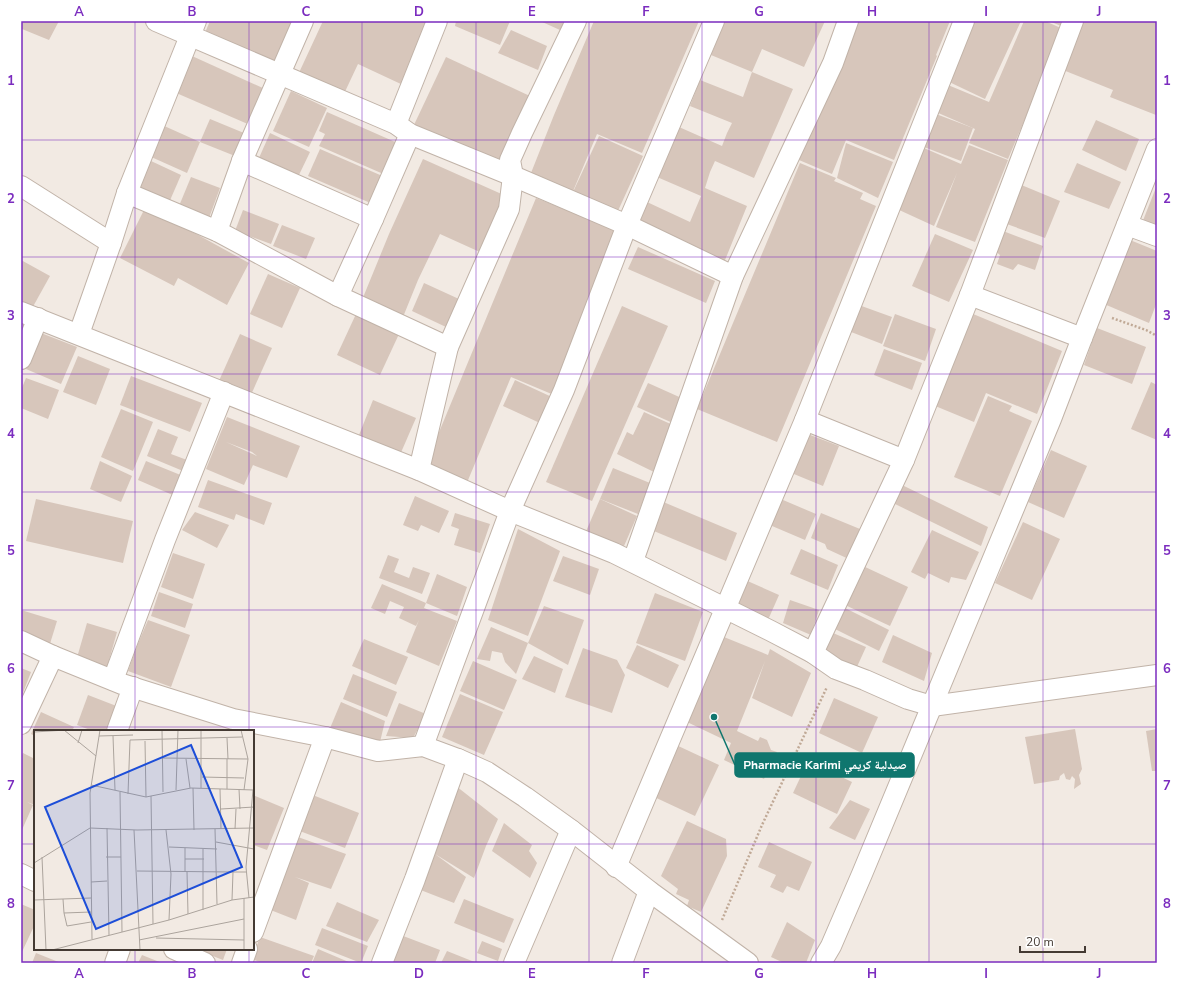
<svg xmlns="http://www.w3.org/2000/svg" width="1178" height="984" font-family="'Nunito Sans','Noto Naskh Arabic',sans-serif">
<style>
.building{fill:#d7c6bb;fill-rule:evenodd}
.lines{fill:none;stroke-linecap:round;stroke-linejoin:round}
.minor-casing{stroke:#c1b3a8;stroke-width:22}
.path{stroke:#c0a996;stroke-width:2.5;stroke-dasharray:2 2;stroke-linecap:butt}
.minor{stroke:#fff;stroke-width:20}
.grid{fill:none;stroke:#7b2cbf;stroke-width:1;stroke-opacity:0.55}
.inset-road{fill:none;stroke:#aca49d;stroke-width:1}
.view{fill:#1d4ed8;fill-opacity:0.15;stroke:#1d4ed8;stroke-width:2}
.inset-edge{fill:none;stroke:#443a33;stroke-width:2}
.leader{fill:none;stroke:#0f766e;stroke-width:1.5}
.callout-dot{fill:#0f766e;stroke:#fff;stroke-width:1.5}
.callout{fill:#0f766e;stroke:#0f766e;stroke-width:1.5}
.callout-label{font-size:12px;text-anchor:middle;font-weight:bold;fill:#fff}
.neatline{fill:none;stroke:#7b2cbf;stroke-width:1.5}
.grid-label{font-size:13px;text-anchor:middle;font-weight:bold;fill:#7b2cbf}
</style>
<rect width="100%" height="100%" fill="#f2eae3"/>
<g class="building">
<path d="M21,21h38l-10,19 -27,-11 -1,3z"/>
<path d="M210,21h88l-19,46 -75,-32z"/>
<path d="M323,21h110l-30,64 -45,-21 -16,34 -45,-21z"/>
<path d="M456,21h54l-10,24 -45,-19z"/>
<path d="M540,21h27l-7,9z"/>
<path d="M594,21h105l-57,132 -45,-19 -26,62 -42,-18 25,-63z"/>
<path d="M725,21h100l-21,46 -42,-18 -10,23 -41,-17z"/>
<path d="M856,21h94l-14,34 1,1 -43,104 -48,-20 -14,34 -33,-14z"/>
<path d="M973,21h48l-36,78 -40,-19z"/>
<path d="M1024,21h21l18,8 -55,130 -39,-16 6,-14 -39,-17 12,-27 41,17z"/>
<path d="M1049,21h15l-3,5z"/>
<path d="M1084,21h73v91l-1,3 -46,-18 3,-7 -50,-20z"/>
<path d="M511,30l36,16 -9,24 -40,-17z"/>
<path d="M192,56l73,33 -15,36 -76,-33z"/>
<path d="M446,57l86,40 -33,70 -86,-40z"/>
<path d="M752,72l41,17 -39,89 -39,-17 -5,11 -5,16 42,18 -24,59 -87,-39 11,-24 43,20 11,-26 -44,-19 22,-50 43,19 5,-13 5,-10 -42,-17 10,-26 43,17z"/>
<path d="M291,91l36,17 -18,39 -36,-16z"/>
<path d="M327,112l75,33 -14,31 -69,-30 6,-12 -6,-3z"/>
<path d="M936,114l37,14 -12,33 -37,-14z"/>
<path d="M210,119l34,14 -9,23 -35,-14z"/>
<path d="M1096,120l43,19 -13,32 -44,-21z"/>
<path d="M162,125l38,17 -13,31 -38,-17z"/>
<path d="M270,133l40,19 -12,25 -39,-19z"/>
<path d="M599,136l44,20 -26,57 -44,-21z"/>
<path d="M846,143l47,19 -15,36 -41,-20z"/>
<path d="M969,145l39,15 -33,82 -39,-15 21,-54 -23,53 -37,-17 27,-61 37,16z"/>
<path d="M320,149l67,29 -12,27 -67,-29z"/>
<path d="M423,159l83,37 -24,57 -42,-19 -22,46 -15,37 -41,-17 27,-66z"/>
<path d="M151,161l30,14 -13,30 -31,-13z"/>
<path d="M800,163l36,15 -2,3 29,12 -3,6 16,7 -99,236 -80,-33z"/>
<path d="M1077,163l44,19 -12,27 -45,-17z"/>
<path d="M191,177l29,11 -11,30 -30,-12z"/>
<path d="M1019,184l41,17 -15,37 -41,-15z"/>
<path d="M1157,185v43l-15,-5z"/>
<path d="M536,198l86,34 -68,163 -43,-18 -45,108 -41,-19z"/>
<path d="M145,208l55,28 49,27 -22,42 -49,-27 -4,8 -54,-28z"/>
<path d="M243,210l36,14 -8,20 -36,-13z"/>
<path d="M282,225l33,13 -9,21 -33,-13z"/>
<path d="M1003,231l40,15 -8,24 -17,-6 -5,6 -16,-6 3,-9 -6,-5z"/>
<path d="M935,234l38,16 -24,52 -37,-16z"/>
<path d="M1130,240l27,11v51l-8,21 -45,-19z"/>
<path d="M638,247l77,34 -9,22 -78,-34z"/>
<path d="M21,260l29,16 -20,36 -9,-5z"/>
<path d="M268,274l32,14 -18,40 -32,-14z"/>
<path d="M424,283l35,16 -13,28 -34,-16z"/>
<path d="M856,304l36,13 -10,27 -36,-14z"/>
<path d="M622,306l46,20 -76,175 -46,-19z"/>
<path d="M966,311l96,40 -25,63 -51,-21 -12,29 -46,-19z"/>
<path d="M356,314l43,20 -19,41 -43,-20z"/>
<path d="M895,314l41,15 -11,32 -42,-15z"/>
<path d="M1097,328l49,19 -14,37 -48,-19z"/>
<path d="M41,333l36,14 -16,37 -35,-15z"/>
<path d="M240,334l32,14 -22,49 -32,-14z"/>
<path d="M884,349l38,14 -10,27 -38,-15z"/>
<path d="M78,356l32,13 -14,36 -33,-13z"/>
<path d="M131,376l71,27 -12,29 -70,-27z"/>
<path d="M26,378l33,12 -11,29 -27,-11v-18z"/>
<path d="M515,380l39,18 -12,26 -39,-18z"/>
<path d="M1151,382l6,3v55l-26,-11z"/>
<path d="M648,383l38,17 -11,24 -38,-17z"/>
<path d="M988,396l24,10 -3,5 23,10 -32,75 -46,-19z"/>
<path d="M373,400l43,18 -17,39 -42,-17z"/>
<path d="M121,409l32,13 -20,49 -32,-14z"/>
<path d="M644,412l31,14 -21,46 -37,-18 10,-22 6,3z"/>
<path d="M227,417l73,29 -13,32 -34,-13 -9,20 -38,-16zM226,442l26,10 5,4z"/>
<path d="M158,429l20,8 -7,17 16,6 -4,11 -36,-15z"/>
<path d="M805,433l34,13 -16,40 -34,-14z"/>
<path d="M1051,450l36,16 -23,52 -36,-16z"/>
<path d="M100,461l32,15 -11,26 -31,-13z"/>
<path d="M146,461l37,15 -8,20 -37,-16z"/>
<path d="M613,468l37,15 -12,31 -38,-15z"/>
<path d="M208,480l64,23 -8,22 -28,-11 -2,6 -36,-13z"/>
<path d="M900,484l88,43 -7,19 -88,-43z"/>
<path d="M415,496l34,15 -10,22 -18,-8 -3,6 -15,-6z"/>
<path d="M776,497l40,17 -11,26 -40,-17z"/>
<path d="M36,499l97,22 -10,42 -97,-22z"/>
<path d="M600,499l37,17 -16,37 -37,-17z"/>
<path d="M661,501l76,32 -11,28 -77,-32z"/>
<path d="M195,512l34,13 -12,23 -35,-18z"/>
<path d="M455,513l35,11 -10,29 -26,-8 5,-16 -8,-3z"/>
<path d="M821,513l39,16 -6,17 -1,15 -26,-12 -2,-5 -14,-6z"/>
<path d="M1023,522l37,17 -28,61 -37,-17z"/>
<path d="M518,529l42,22 -32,85 -40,-16z"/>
<path d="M932,530l47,22 -13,28 -15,-3 -2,6 -21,-10 -3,6 -14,-7z"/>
<path d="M801,549l37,16 -10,25 -38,-16z"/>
<path d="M173,553l32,11 -12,35 -32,-12z"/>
<path d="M388,555l11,4 -5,13 15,6 4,-11 17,6 -8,21 -43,-16z"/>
<path d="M563,556l36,13 -9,26 -37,-14z"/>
<path d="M863,566l45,21 -18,39 -45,-21z"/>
<path d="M437,574l30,13 -10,29 -31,-13z"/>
<path d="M743,579l36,16 -11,25 -36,-16z"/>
<path d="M382,584l44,19 -2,5 33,13 -18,45 -33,-14 13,-32 -3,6 -17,-8 5,-11 -14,-6 -5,13 -14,-6z"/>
<path d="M159,592l34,12 -8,24 -34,-12z"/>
<path d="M655,593l48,19 -18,49 -49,-18z"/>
<path d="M790,600l29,10 -8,25 -28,-12z"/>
<path d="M544,606l40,14 -16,45 -40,-22z"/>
<path d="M845,608l44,22 -10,21 -44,-22z"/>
<path d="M21,610l36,11 -8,26 -28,-8z"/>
<path d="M148,620l42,15 -19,52 -43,-16 9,-25z"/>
<path d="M87,623l30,9 -11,39 -30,-10z"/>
<path d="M491,627l37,16 -12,31 -11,-12 -3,-9 -10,-2 -2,10 -13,-2z"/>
<path d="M833,633l33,14 -10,22 -34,-14z"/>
<path d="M893,635l39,18 -8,28 -42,-19z"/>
<path d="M724,637l44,18 2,-6 41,24 -19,44 -40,-19 13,-37 -28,70 21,10 2,-4 7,3 4,10 6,2 -13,27 -40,-19 7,-17 -44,-21z"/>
<path d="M364,639l44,18 -12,28 -44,-19z"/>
<path d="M637,645l42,20 -11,23 -42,-20z"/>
<path d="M583,648l34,12 8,15 -13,38 -47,-16z"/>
<path d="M534,656l29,13 -8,24 -33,-14z"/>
<path d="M473,661l44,19 -13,30 -44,-19z"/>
<path d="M21,668l10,4 -10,26z"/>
<path d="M353,674l44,18 -10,25 -44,-18z"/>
<path d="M460,694l43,18 -19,43 -42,-18z"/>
<path d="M88,695l31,12 -9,24h-17l-16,-6z"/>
<path d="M834,698l44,19 -16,36 -43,-20z"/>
<path d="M341,702l44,19 -5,21 -52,-9z"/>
<path d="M399,703l27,11 -13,24 -27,-2z"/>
<path d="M41,712l33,15 -2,4h-37v5l-4,-2z"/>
<path d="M1075,729l7,40 -3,6 2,9 -7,5 1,-10 -3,-3 -2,4 -4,-1 -2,-6 -4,3 -1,4 -25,4 -9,-47z"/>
<path d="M1157,729v42h-5l-6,-40z"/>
<path d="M674,744l45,21 -24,51 -45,-21z"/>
<path d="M23,753l12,6v46l-8,-3 6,3 -12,27v-75z"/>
<path d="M808,761l44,21 -15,32 -44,-21z"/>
<path d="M456,786l42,33 -12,27 -12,32 -39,-24 31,23 -12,26 -36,-14z"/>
<path d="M310,794l49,19 -14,35 -48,-18z"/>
<path d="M253,795l31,13 -17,42 -14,-5z"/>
<path d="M850,800l20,9 -15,31 -26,-12z"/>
<path d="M687,821l39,18 1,17 -26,56 -14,-6 2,-6 -13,-6 2,-5 -17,-13z"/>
<path d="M504,823l28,22 -3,6 8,12 -7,15 -38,-27z"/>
<path d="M295,836l51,18 -15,35 -36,-12 14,6 -13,37 -28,-11z"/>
<path d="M769,842l43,20 -13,29 -12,-5 -4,7 -13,-6 6,-12 -18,-8z"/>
<path d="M464,899l50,20 -10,24 -50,-20z"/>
<path d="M337,902l42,18 -12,22 -41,-16z"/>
<path d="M21,904l14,6v14l-14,30z"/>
<path d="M787,922l28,18 -9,23h-22l-13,-6z"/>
<path d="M322,928l46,18 -7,17 -46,-18z"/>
<path d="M398,934l42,16 -5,13h-48z"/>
<path d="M260,937l54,19 -3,7h-49l-10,-4z"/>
<path d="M482,941l20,8 -4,12 -21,-8z"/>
<path d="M195,949h32l-4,11z"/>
<path d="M318,949l33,14h-39z"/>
<path d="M447,951l30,12h-36z"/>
<path d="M36,953l25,10h-29z"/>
<path d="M142,955l20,8h-24z"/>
</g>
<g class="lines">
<defs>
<g id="minor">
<path d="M156,21l240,103 14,10 103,42 114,49 106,51"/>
<path d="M396,124l41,-103"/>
<path d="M242,161l131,58"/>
<path d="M21,186l90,57"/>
<path d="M127,193l90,38 121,65 110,51"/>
<path d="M1127,225l30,11"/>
<path d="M217,231l25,-70 61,-140"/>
<path d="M970,295l112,43"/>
<path d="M338,296l35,-77 37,-85"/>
<path d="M21,312l398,158 91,41 104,42 157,78 42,22 23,16 29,11 43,19 24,7 225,-31"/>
<path d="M79,334l32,-91 16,-50 69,-172"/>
<path d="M21,359l17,-41"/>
<path d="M805,420l99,40"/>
<path d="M419,470l29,-123 61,-138 4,-33 -3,-16 12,-27 54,-112"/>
<path d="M633,561l100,-285 100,-213 15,-42"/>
<path d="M21,641l32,15 69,28 111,35 92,18 53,14 45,-5 35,13 29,13 38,25 46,33 78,61 99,72"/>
<path d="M813,653l91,-193 66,-165 103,-274"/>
<path d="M113,680l52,-140 59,-148"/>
<path d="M21,724l32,-68"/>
<path d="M117,731l16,-44"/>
<path d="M423,746l87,-235 54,-121 63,-165 87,-204"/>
<path d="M616,867l189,-447 159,-399"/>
<path d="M21,874l14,7"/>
<path d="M253,932l72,-195"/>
<path d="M174,949l31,14"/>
<path d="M115,963l5,-14"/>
<path d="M242,963l5,-14"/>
<path d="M382,963l33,-84 43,-120"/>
<path d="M514,963l57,-133"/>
<path d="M622,963l27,-72"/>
<path d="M821,963l10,-17 31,-72 189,-455 31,-81 75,-189"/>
</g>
</defs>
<use href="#minor" class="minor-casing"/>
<g class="path">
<path d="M1112,318l34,12 11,6"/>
<path d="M722,920l40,-95 65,-138"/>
</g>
<use href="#minor" class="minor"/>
</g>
<path class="grid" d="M135,21v710M249,21v710M362,21v942M476,21v942M589,21v942M702,21v942M816,21v942M929,21v942M1043,21v942M21,140h1136M21,257h1136M21,374h1136M21,492h1136M21,610h1136M21,727h1136M21,844h14M253,844h904M135,949v14M249,949v14"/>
<g transform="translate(34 730)">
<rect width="220" height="220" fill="#f2eae3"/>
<path class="inset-road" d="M30,0l32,26M128,0l1,62M167,0v58M207,0l7,29 -4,31M0,2l32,-2M65,6l34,-1M79,6l2,54M193,8l1,21M111,11l1,56M44,13l4,-13M128,28l86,1M152,29l4,29M193,29v30M168,47l42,1M57,55l55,12 45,-9 63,2M159,58l1,42M186,59l1,40M205,59l1,20M142,60l2,-60M86,62l2,140M94,64l2,-54 112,-3M117,66l2,128M187,79l33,-2M73,98l2,107M181,99l2,75M201,99l1,-20M100,100l6,120M132,100l5,44 -2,46M182,112l38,7M135,117l48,2M8,127l4,93M72,127h15M151,129h19M0,133l56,-35 47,2 117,-2M103,141l96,1M151,142v-24M153,142l1,42M57,152l16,-1M215,168l-3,-31 7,-77M29,169l1,14 27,-1M0,170l57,-2M198,170l1,-28h13M169,180v-61M30,183l3,13 24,-4M122,208l88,2M58,209l-2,-146 10,-63M105,210l105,-21M18,220l117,-30 63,-20 22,-3M210,220v-52"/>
<path class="view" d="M157,15l51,122 -146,62 -51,-122z"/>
<rect width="220" height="220" class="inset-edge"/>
</g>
<path class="leader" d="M714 717L735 765"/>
<circle class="callout-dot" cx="714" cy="717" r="4"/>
<rect class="callout" x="735" y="753" width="179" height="24" rx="4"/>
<g class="callout-label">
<text x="825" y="769">Pharmacie Karimi صيدلية كريمي</text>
</g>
<rect width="1178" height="984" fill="none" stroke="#ffffff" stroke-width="44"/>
<path d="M1020 946v6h65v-6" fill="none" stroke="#443a33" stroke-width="2"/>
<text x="1026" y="946" font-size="12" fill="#443a33" stroke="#ffffff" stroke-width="3" paint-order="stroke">20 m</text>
<rect x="22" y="22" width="1134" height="940" class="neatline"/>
<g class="grid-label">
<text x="79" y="16">A</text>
<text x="192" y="16">B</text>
<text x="306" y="16">C</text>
<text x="419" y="16">D</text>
<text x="532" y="16">E</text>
<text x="646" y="16">F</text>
<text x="759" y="16">G</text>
<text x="872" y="16">H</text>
<text x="986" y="16">I</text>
<text x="1099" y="16">J</text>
<text x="11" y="85">1</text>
<text x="1167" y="85">1</text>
<text x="11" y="203">2</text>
<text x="1167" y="203">2</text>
<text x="11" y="320">3</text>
<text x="1167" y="320">3</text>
<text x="11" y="438">4</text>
<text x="1167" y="438">4</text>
<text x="11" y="555">5</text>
<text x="1167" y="555">5</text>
<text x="11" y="673">6</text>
<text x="1167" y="673">6</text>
<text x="11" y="790">7</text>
<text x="1167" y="790">7</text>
<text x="11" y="908">8</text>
<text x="1167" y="908">8</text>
<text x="79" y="978">A</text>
<text x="192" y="978">B</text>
<text x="306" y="978">C</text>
<text x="419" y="978">D</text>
<text x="532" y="978">E</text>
<text x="646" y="978">F</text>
<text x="759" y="978">G</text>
<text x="872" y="978">H</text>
<text x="986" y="978">I</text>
<text x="1099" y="978">J</text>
</g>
</svg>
